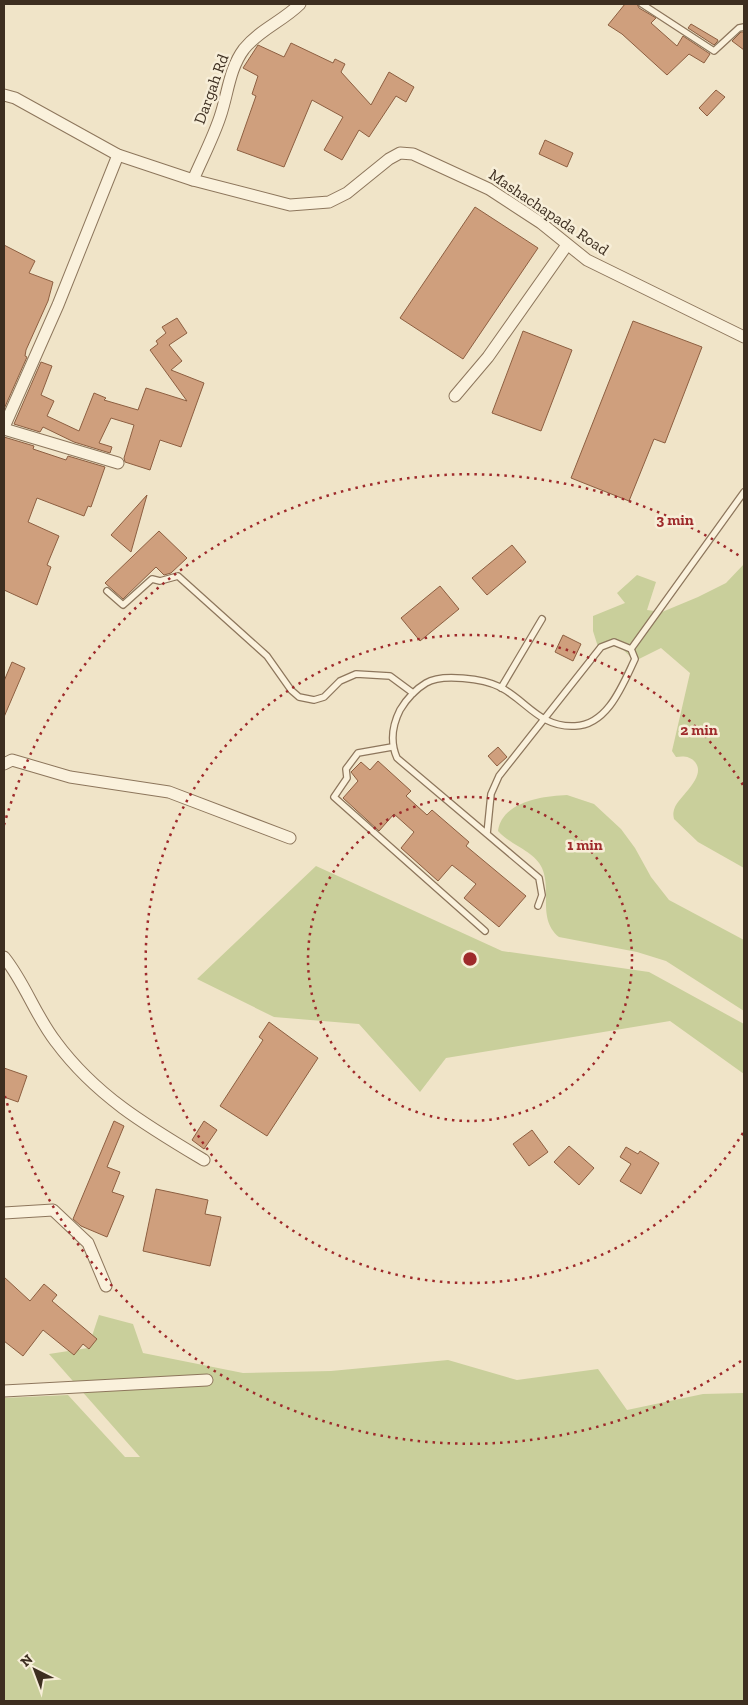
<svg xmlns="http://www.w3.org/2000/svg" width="748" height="1705" font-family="'Zilla Slab',serif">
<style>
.green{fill:#c9cf9b}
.building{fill:#cf9f7d;stroke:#8d5f41}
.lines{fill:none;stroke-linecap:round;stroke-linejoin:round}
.lane-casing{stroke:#8d765c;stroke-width:8}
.street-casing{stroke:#8d765c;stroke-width:13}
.lane{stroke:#faf1dc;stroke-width:5.5}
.street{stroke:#faf1dc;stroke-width:11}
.ring{fill:none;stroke:#9e2a2b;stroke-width:2.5;stroke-dasharray:2.5 5}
.labels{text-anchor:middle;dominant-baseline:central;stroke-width:5;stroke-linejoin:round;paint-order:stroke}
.street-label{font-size:16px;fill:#3d2e20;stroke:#f7eed8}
.centre{fill:#9e2a2b;stroke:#f7eed8;stroke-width:2.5}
.ring-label{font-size:15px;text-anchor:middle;font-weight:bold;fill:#9e2a2b;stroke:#f7eed8;stroke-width:5;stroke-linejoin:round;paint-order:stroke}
</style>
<rect width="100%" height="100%" fill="#f0e4c8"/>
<g class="green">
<path d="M744,564v304l-46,-26 -24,-23c-1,-4 -1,-7 1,-12 5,-11 32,-31 20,-45 -5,-6 -12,-6 -19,-5l-4,-6 18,-78 -29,-25 -26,13 -18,-17 -18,6 -6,-19v-15l32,-13 -8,-10 20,-18 19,7 -9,28 15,2 36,-15 28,-14z"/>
<path d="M567,795l27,9 27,25 14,19 16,29 18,23 75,40v71l-78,-50 -29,-9 -78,-15c-22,-18 -7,-46 -17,-69 -7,-17 -32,-23 -44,-37 4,-29 44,-35 69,-36z"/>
<path d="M316,866l186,85 147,21 95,52v50l-74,-53 -224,37 -26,34 -61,-68 -85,-7 -77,-38z"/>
<path d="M99,1315l34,9 10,29 100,20 88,-2 117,-11 69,20 81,-11 29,41 76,-16 41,-1v308h-740v-303l64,-3 57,62h15l-91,-103 39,-6z"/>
</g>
<g class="building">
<path d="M625,4h12l2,4 17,10 -5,5 26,23 6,-10 27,18 -6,9 -15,-9 -22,21 -45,-41 -14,-9z"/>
<path d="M691,24l27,16 -1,2 -3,3 -26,-17z"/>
<path d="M741,32h3v18l-12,-9z"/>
<path d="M291,43l42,20 2,-4 10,5 -4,8 30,33 18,-33 25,15 -8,15 -10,-6 -27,41 -10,-7 -17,30 -18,-10 19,-33 -31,-17 -28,67 -47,-17 19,-54 -4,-2 6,-18 -15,-8 15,-23 26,12z"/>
<path d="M716,90l9,7 -18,19 -8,-8z"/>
<path d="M545,140l28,13 -6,14 -28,-13z"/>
<path d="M475,207l63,41 -75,111 -63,-41z"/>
<path d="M4,245l31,16 -6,12 24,9 -5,19 -22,49 -1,6 2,1 -23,52z"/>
<path d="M177,318l10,15 -18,12 13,16 -11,9 33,13 -23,64 -21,-7 -10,30 -25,-8 -1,-4 10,-33 -23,-7 -12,25 13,4 -2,6 -36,-11 -31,-15 -3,5 -26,-8 27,-62 11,4 -11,29 13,6 -7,15 32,15 15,-38 12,5 -2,2 34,10 8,-22 41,13 -37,-51 8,-6 -2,-3 10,-8 -4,-6z"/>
<path d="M633,321l69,26 -37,96 -11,-4 -25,62 -58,-23z"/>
<path d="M523,331l49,19 -31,81 -49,-18z"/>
<path d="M4,437l30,9 -1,3 33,11 2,-4 37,11 -14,40 -3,-1 -4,10 -47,-18 -9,24 31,14 -12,29 4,2 -14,38 -33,-15z"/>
<path d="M147,495l-16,57 -20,-17z"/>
<path d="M159,531l28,27 -16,15 -7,2 -8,-8 -33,32 -18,-16z"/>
<path d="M512,545l14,17 -39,33 -15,-17z"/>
<path d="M440,586l19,23 -39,32 -19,-23z"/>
<path d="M563,635l18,9 -8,17 -18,-9z"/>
<path d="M12,662l13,6 -21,49v-36z"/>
<path d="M498,747l9,10 -10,9 -9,-10z"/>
<path d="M378,761l33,30 -5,5 21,19 5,-5 37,32 -3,4 60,50 -27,31 -35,-29 12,-14 -24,-19 -14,16 -37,-33 13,-16 -20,-18 -15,17 -36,-33 15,-17 -7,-9 10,-10 9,8z"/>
<path d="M269,1022l49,36 -51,78 -47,-30 43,-66 -4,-3z"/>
<path d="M4,1068l23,8 -9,26 -14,-5z"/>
<path d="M114,1121l10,5 -17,41 13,5 -8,20 12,4 -17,41 -26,-11 -8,-7z"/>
<path d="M204,1121l13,9 -13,19 -12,-9z"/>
<path d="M532,1130l16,22 -19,14 -16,-22z"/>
<path d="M569,1146l25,22 -15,17 -25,-23z"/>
<path d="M626,1147l12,7 2,-3 19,12 -18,31 -21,-13 11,-17 -11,-7z"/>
<path d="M156,1189l52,11 -3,14 16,3 -11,49 -67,-15z"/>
<path d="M4,1277l26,24 14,-17 13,11 -5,6 45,38 -8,10 -6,-5 -9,11 -31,-25 -20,26 -19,-15z"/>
</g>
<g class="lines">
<defs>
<g id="lane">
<path d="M642,4l72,47 25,-23 5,-1"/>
<path d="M107,591l16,14 29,-26 8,2 18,-5 89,80 24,34 8,7 15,3 10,-3 16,-16 16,-7 34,2 23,17"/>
<path d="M631,649l113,-157"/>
<path d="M501,688l41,-69"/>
<path d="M392,747l-34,6 -12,16 1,9 -13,19 151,134"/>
<path d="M487,834l4,-40 8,-18 102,-129 13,-5 17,7 4,10c-12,25 -27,66 -60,67 -35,2 -48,-25 -75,-39 -16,-8 -58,-14 -74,-4 -10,6 -20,17 -26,27 -8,16 -10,32 -3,48l142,120 3,17 -4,11"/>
</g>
<g id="street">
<path d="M4,95l11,3 103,57 75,25 97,25 39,-3 18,-9 42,-34 11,-6 13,1 76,35 52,34 46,37 157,77"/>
<path d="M193,180c9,-21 20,-42 27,-63 8,-23 9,-48 24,-68 15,-19 39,-28 56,-45"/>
<path d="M455,396l33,-39 79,-112"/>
<path d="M4,427l54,-122 60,-150"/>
<path d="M4,429l114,34"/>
<path d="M4,764l8,-4 58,17 99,15 121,46"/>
<path d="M4,957c21,26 31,58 52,85 40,54 91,84 148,118"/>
<path d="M4,1213l49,-3 35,33 18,43"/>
<path d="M4,1391l203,-11"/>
</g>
</defs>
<use href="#lane" class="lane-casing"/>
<use href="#street" class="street-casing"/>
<use href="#lane" class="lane"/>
<use href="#street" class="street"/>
</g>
<g class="ring">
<circle cx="470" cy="959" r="162"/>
<path d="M743 1133A324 324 0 1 1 743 785"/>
<path d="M741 1361A485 485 0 0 1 4 1093M4 825A485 485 0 0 1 741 557"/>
</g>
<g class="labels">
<g class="street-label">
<text transform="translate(211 89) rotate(-70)">Dargah Rd</text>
<text transform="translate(549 212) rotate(34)">Mashachapada Road</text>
</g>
</g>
<circle cx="470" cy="959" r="8" class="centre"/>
<g class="ring-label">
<text x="675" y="525">3 min</text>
<text x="699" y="735">2 min</text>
<text x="585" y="850">1 min</text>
</g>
<rect width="748" height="1705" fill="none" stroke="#3d2e20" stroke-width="10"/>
<g transform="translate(35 1670) rotate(318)" stroke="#f7eed8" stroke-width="4" paint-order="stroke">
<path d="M0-4L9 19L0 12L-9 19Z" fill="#3d2e20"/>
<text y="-8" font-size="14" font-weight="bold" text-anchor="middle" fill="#3d2e20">N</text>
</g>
</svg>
